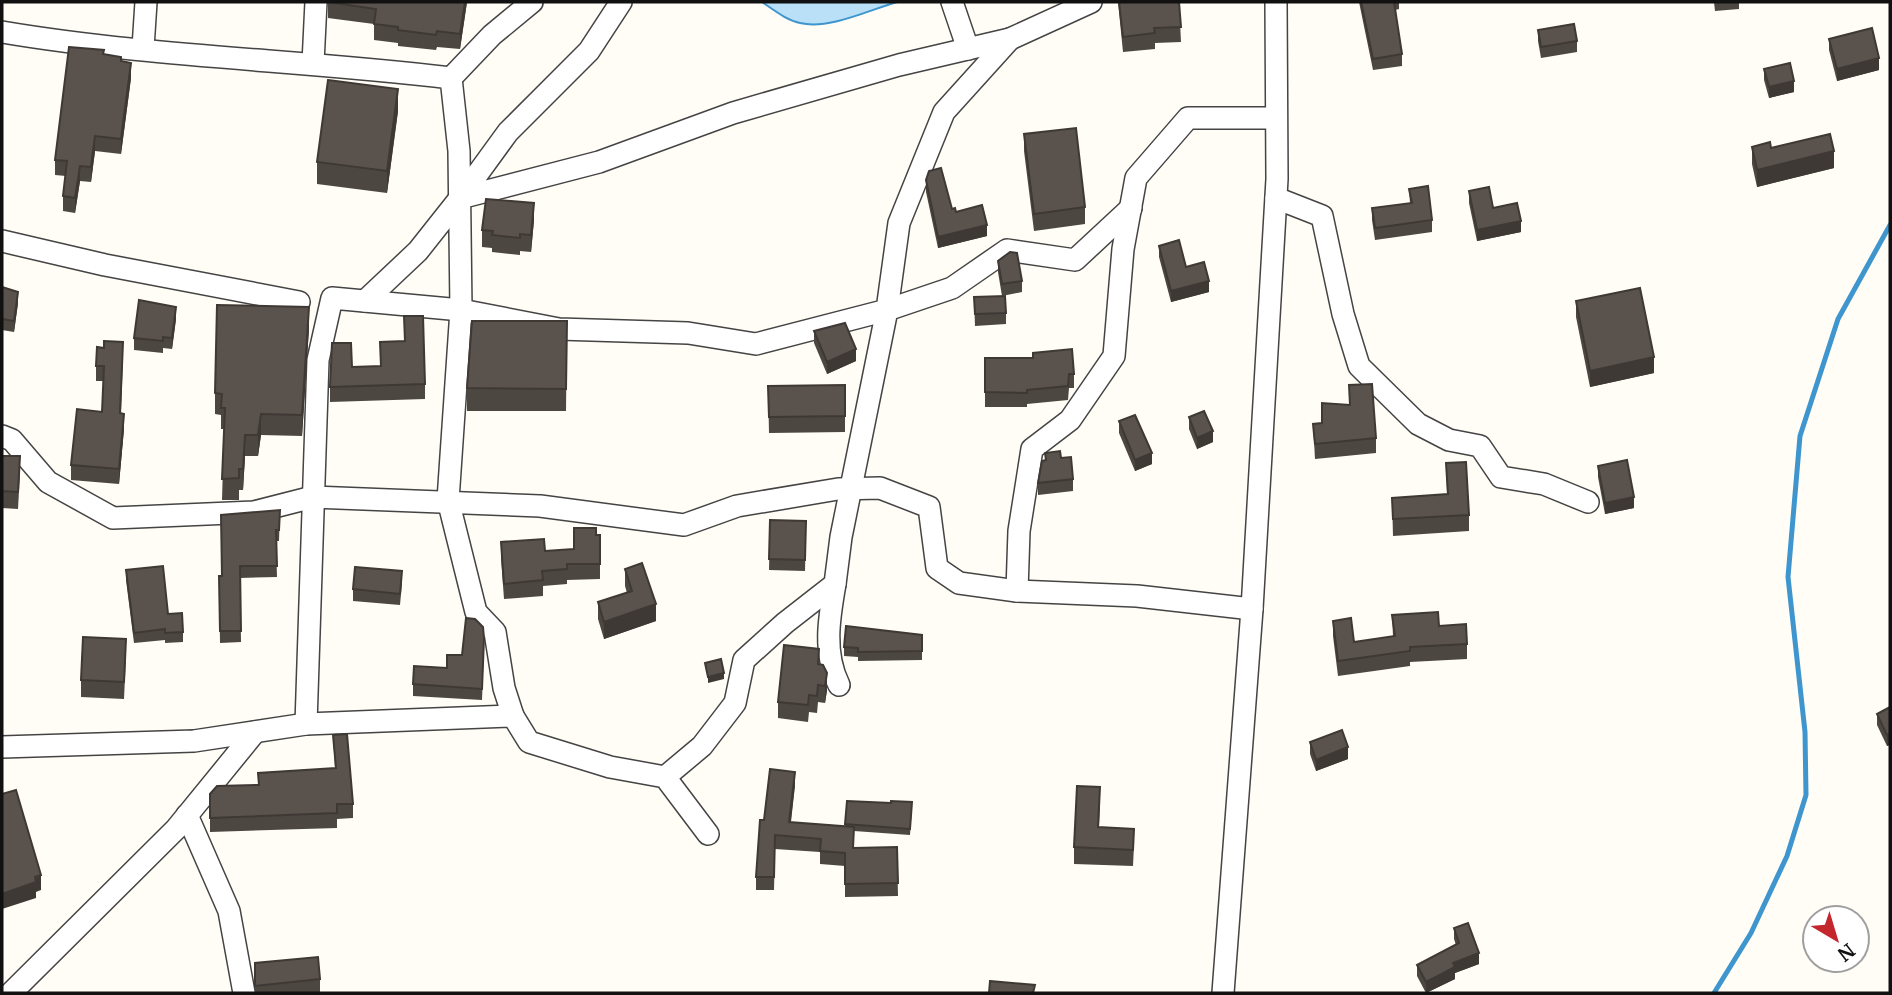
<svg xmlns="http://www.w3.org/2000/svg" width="1892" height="995" font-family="Merriweather,serif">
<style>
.water{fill:#b9e0f7;stroke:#3f96cf;stroke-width:2}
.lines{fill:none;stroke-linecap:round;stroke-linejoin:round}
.stream{stroke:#3f96cf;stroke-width:5}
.minor-casing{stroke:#444;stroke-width:24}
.minor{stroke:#fff;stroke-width:21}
.wall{fill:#4d4742}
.shaded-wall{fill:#3f3936}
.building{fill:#5a524d;stroke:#3f3936;stroke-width:2}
</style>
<rect width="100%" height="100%" fill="#fffdf5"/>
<path class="water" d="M762,2h135c-28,8 -68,28 -97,21 -14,-3 -26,-13 -38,-21z"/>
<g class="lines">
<path class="stream" d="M1714,993l37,-60 36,-77 19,-61 -1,-63 -17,-155 12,-141 38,-117 52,-94"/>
<defs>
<g id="minor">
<path d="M621,2l-32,49 -81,81 -48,66 139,-36 134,-49 166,-48 111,-26"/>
<path d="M952,2l16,47"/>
<path d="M2,32c148,25 300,28 449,46l8,73 2,159 -13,190 28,112 19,20 9,56 9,28"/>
<path d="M143,48l3,-46"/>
<path d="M313,63l3,-61"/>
<path d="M451,78l41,-43 40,-33"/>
<path d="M1276,198l46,18 21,98 16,52 59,58 31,16 31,6 21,31 43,7 44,18"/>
<path d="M2,241l103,24 194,37"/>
<path d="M365,301l53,-50 42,-53"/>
<path d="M2,436l10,4 36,42 65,36 141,-6 59,-15 227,9 144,19 53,-19 101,-17 42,-1 49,19 8,61 22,15 58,8 120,5 115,13"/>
<path d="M835,584c-6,34 -12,69 4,101"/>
<path d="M1017,591l2,-60 13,-82 38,-29 44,-64 9,-107 13,-71 52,-60h87"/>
<path d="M306,724l12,-364 14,-62 129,12 98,19 129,4 68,11 131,-34 12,-87 45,-111 66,-73 81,-37"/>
<path d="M2,747l192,-6 112,-17 207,-8 16,26 81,25 55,10 43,57"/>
<path d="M665,777l37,-31 33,-43 9,-43 41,-37 50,-39 6,-47 46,-227 65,-22 55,-38 68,10 56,-52"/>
<path d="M187,815l42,96 15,82"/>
<path d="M11,993l165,-164 79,-97"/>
<path d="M1223,993l29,-384 25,-430 -1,-177"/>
</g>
</defs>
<use href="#minor" class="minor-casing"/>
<use href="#minor" class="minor"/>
</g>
<g class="wall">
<path d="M328,2h139l-7,47 -23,-2 -1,3 -38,-4v-3l-24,-3v-16l-46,-6z"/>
<path d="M1118,2h61l2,40 -26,1v6l-32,3z"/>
<path d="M1359,2h40v7l-4,1 7,44v12l-29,4z"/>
<path d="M1714,2h25v7l-24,2z"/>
<path d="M1538,30l39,11v11l-36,6 -3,-17z"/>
<path d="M1829,39l50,31 -42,11 -8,-31z"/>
<path d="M104,54l17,7 10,17 -10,76 -26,-3 -4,31 -11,-1 -5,32 -12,-2v-15l3,-20 -11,-1v-15z"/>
<path d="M1764,69l30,23 -25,6 -5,-18z"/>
<path d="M398,111l-11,82 -70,-9v-22z"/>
<path d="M1024,134l61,73v17l-51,7 -10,-80z"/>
<path d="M1752,147l19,1 63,20 -77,19 -5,-23z"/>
<path d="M926,180l26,29 35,27 -49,12 -12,-56z"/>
<path d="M1409,189l23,31v12l-57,8 -3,-20v-12l38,-5z"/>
<path d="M1469,191l24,17 28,24 -44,9 -8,-38z"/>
<path d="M534,220l-3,32 -11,-1v4l-28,-3v-4l-10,-1v-17z"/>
<path d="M1159,246l27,21 23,25 -38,10 -12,-45z"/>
<path d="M998,261l24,20v11l-20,4 -4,-24z"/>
<path d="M2,287l16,16 -4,29 -12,-2z"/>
<path d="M974,297l32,16v11l-31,2z"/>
<path d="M1576,301l78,72 -64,14 -14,-70z"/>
<path d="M176,319l-4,30 -9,-1v5l-29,-3v-12z"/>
<path d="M567,321l-1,90h-99v-23z"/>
<path d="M309,328l-7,108 -41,-1 -3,21h-13l-2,34h-4v10h-17l2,-71h-3v-14l-6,-1v-21z"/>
<path d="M814,331l42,30 -29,13 -13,-31z"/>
<path d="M123,357l-2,56 3,16 -5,55 -48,-4v-15l31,-53 2,-31h-8v-15z"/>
<path d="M985,358l89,16v14h-5l-1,12 -41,4v3h-42z"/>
<path d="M352,367l73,17v15l-95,3v-15z"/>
<path d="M845,385v47l-76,1 -1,-47z"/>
<path d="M1189,417l24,25 -16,7 -8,-20z"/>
<path d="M1119,421l33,43 -17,7 -16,-38z"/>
<path d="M1322,423l54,15v15l-61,6 -2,-35z"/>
<path d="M1045,453l16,5 12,21v12l-35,4v-12l7,-22z"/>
<path d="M2,456l18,17 -2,36 -16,-1z"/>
<path d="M1446,463l23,52v16l-76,5 -1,-38 55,-4z"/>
<path d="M1598,466l36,42 -29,6 -7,-37z"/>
<path d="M280,510l-1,31h-3l1,36 -37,1 1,64 -21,1 -1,-67h3z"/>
<path d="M770,520l36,1 -1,50 -36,-1z"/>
<path d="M596,535h4v44l-33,1v4l-24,2v10l-39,3 -3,-41v-16l44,9 29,-2z"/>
<path d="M625,569l31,52 -52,18 -6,-20v-17l29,-9 -2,-7z"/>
<path d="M126,570l57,62v10l-18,1v-3l-31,3 -8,-63z"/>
<path d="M402,583l-2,22 -47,-4v-12z"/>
<path d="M1392,615l47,11 28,18v15l-57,3v4l-72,10 -5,-40v-15l21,21 39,-6z"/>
<path d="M922,635v25l-64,1v-4l-14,-1v-9z"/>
<path d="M484,649l-2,51 -69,-4v-12l34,-16 15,-13z"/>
<path d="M126,655l-2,44 -43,-2v-17z"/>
<path d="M819,664l8,26 -2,13 -7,-1 -1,11 -8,-1 -1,10 -30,-4v-16z"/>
<path d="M1890,707v38l-3,1 -10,-21v-11z"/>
<path d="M333,735l20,69v14l-16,1v9l-127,4v-38l48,-9v-12l77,-5z"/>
<path d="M1310,742l38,17 -32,12 -6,-17z"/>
<path d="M795,785l-4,37 54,4 2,-25 65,7 -2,27 -56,-4v17l43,-1 1,49 -53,1v-31l-25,-2v-12l-45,-3 -1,41h-18v-13l8,-57z"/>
<path d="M1100,804l-1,23 35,18 -1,21 -59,-2v-17z"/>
<path d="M1454,928l25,36 -24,9v6l-29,14 -9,-17v-11l39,-20 -2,-6z"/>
<path d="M255,963l65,16v14h-65z"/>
</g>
<g class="shaded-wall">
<path d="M465,2h2l-7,47v-15z"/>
<path d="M1879,58v12l-42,11v-12z"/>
<path d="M131,63v15l-10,76v-15z"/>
<path d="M1794,81v11l-25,6v-11z"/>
<path d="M398,89v22l-11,82v-22z"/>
<path d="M95,136v15l-4,31v-15z"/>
<path d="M1834,151v17l-77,19v-17z"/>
<path d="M80,166v15l-5,32v-15z"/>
<path d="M534,203v17l-3,32v-17z"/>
<path d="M1521,221v11l-44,9v-11z"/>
<path d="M987,225v11l-49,12v-11z"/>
<path d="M1209,281v11l-38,10v-11z"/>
<path d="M18,292v11l-4,29v-11z"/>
<path d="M176,307v12l-4,30v-11z"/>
<path d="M309,307v21l-7,108v-21z"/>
<path d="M856,349v12l-29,13v-12z"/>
<path d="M1654,357v16l-64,14v-16z"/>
<path d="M124,414v15l-5,55v-15z"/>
<path d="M261,414v21l-3,21v-21z"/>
<path d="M1213,431v11l-16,7v-11z"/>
<path d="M245,435v21l-2,34v-21z"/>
<path d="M1152,453v11l-17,7v-11z"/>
<path d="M1634,497v11l-29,6v-11z"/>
<path d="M656,604v17l-52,18v-17z"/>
<path d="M724,673v6l-16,4v-6z"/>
<path d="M827,673v17l-2,13v-17z"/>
<path d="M1890,733v12l-3,1v-11z"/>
<path d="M1348,747v12l-32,12v-11z"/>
<path d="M795,772v13l-6,50v-13z"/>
<path d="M41,875v15l-5,2v6l-34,11v-15z"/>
<path d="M1479,953v11l-24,9v6l-29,14v-11l27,-19z"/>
</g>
<g class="building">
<path d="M328,2h137l-5,32 -23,-3 -1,4 -38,-5v-3l-24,-3 2,-15z"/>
<path d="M1119,2h60l2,25 -27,1 1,5 -32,4z"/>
<path d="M1361,2h33l8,52 -29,5z"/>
<path d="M1574,24l3,17 -36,6 -3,-17z"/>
<path d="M1872,28l7,30 -42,11 -8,-30z"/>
<path d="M69,47l35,3 -1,4 18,3v4l10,2 -10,76 -26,-3 -4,31 -11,-1 -5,32 -12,-2 4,-35 -12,-1z"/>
<path d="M1790,63l4,18 -25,6 -5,-18z"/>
<path d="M328,80l70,9 -11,82 -70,-9z"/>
<path d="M1076,128l9,79 -51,7 -10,-80z"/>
<path d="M1830,134l4,17 -77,19 -5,-23 18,-5 1,6z"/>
<path d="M941,168l11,41 3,-1 1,4 26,-7 5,20 -49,12 -12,-57 3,-9z"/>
<path d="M1428,186l4,34 -57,8 -3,-20 40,-5 -3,-14z"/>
<path d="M1489,187l4,21 24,-5 4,18 -44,9 -8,-39z"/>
<path d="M486,199l48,4 -3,32 -11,-1v4l-28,-3 1,-4 -11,-1z"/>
<path d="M1179,240l7,27 18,-5 5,19 -38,10 -12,-45z"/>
<path d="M1010,252l7,1 5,28 -20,3 -4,-23z"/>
<path d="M2,287l16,5 -4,29 -12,-2z"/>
<path d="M1640,288l14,69 -64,14 -14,-70z"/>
<path d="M1005,296l1,17 -31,1 -1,-17z"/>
<path d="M139,300l37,7 -4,31 -9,-1v4l-29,-3z"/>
<path d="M217,305l92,2 -7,108 -41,-1 -3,21h-13l-2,34h-4v9l-17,1 3,-71h-4l1,-14 -7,-1z"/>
<path d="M404,316h19l2,68 -95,3 2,-44h19l1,24 29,-1 -1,-24 25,-1z"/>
<path d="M472,321h95l-1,68 -99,-1z"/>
<path d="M845,323l11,26 -29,13 -13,-31z"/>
<path d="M104,341l19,1 -3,71 4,1 -5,55 -48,-4 6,-56 25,3 2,-46h-8l1,-19 7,1z"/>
<path d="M1072,349l2,25h-5l-1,12 -41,4v3l-42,-1v-34h48v-5z"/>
<path d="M1372,384l4,54 -61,6 -2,-20 9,-1v-20l28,2 -1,-20z"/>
<path d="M845,385v31l-76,1 -1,-31z"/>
<path d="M1204,411l9,20 -16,7 -8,-21z"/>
<path d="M1135,415l17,38 -17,7 -16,-39z"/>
<path d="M1060,451l1,7 10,-1 2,22 -35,4 4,-22 4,-1 -1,-7z"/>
<path d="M2,456h18l-2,36 -16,-1z"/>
<path d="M1627,460l7,37 -29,6 -7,-37z"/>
<path d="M1466,462l3,53 -76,4 -1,-21 56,-4 -2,-31z"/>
<path d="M280,510l-1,20h-3l1,36h-37l1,65h-21l-1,-55h3l-1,-61z"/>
<path d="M770,520l36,1 -1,39 -36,-1z"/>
<path d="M574,528h22v7h4v29h-33v5l-25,2 1,9 -39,4 -3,-42 43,-3 1,12 29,-2z"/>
<path d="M642,563l14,41 -52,18 -6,-20 34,-11 -7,-22z"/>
<path d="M163,566l5,48 14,-1 1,19 -18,1v-4l-31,4 -8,-63z"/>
<path d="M355,567l47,4 -2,23 -47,-5z"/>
<path d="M1438,612l1,14 27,-2 1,20 -57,3v4l-72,10 -5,-40 18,-3 3,24 41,-6 -3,-21z"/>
<path d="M466,618l9,1 8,8 1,11 -2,51 -69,-5 1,-18 33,2v-13h15z"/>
<path d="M846,626l76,9v16l-64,1v-4l-14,-1z"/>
<path d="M83,637l43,2 -2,43 -43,-2z"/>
<path d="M784,645l35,4 -1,15 5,1 4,8 -2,13 -7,-1 -1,11 -8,-1 -1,10 -30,-3z"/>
<path d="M721,659l3,14 -16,4 -3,-14z"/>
<path d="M1890,707v26l-3,2 -10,-21z"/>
<path d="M1342,730l6,17 -32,13 -6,-18z"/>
<path d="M347,734l6,70h-16v9l-127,5v-24l7,-8 42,-1 -1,-12 78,-5 -3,-33z"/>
<path d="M770,769l25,3 -6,50 65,5 -1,21 44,-1 1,36 -53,1v-31l-25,-2 1,-12 -46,-4 -1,42h-18l4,-57h4z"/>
<path d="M1077,786l23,1 -2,40 36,2 -1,21 -59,-3z"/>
<path d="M16,790l25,85 -6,2 1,5 -34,12v-100z"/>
<path d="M847,801l44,2v-2l21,1 -2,27 -65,-5z"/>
<path d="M1468,923l11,30 -26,10 2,4 -29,15 -9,-17 42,-22 -5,-15z"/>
<path d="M318,957l2,22 -65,7v-23z"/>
<path d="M990,981l45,4 -2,8h-44z"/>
</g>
<rect width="1892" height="995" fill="none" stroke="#111111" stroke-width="7"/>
<g transform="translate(1836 939) rotate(142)"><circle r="33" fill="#ffffff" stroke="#a0a0a0" stroke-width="2"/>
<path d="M0-5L12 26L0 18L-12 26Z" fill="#c4262e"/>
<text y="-10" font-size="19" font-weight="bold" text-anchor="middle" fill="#111111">N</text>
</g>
</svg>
